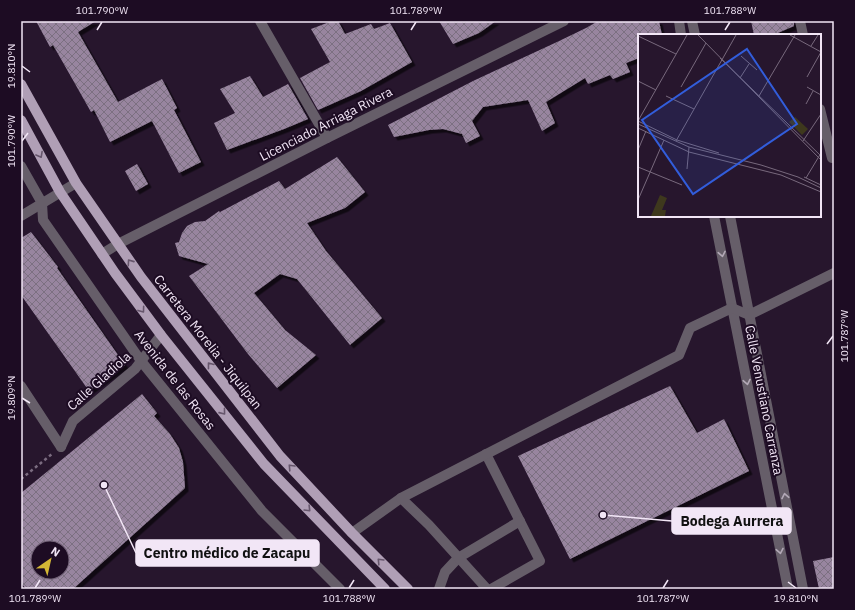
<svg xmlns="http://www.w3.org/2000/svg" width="855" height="610" font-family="'IBM Plex Sans',sans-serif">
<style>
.building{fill:url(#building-cross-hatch);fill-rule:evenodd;filter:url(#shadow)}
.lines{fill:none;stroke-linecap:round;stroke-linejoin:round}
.path{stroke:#7b6c80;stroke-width:2.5;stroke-dasharray:3 3;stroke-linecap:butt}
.minor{stroke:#665e69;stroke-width:10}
.major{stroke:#b09fb6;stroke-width:10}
.oneway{stroke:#66566c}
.oneway2{stroke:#b3a9b7}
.ticks{fill:none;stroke:#f2e6f6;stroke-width:1.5}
.labels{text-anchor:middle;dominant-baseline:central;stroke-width:4;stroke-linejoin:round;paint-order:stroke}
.street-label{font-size:13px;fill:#f2e6f6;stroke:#1d0c23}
.inset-road{fill:none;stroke:#78697d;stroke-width:1}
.view{fill:#325ddb;fill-opacity:0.15;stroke:#325ddb;stroke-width:2}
.inset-edge{fill:none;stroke:#f2e6f6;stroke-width:2}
.leader{fill:none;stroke:#f2e6f6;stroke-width:1.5}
.callout-dot{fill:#f2e6f6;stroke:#1d0c23;stroke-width:1.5}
.callout{fill:#f2e6f6;stroke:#f2e6f6;stroke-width:1.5}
.callout-label{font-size:14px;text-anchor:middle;font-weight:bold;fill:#111}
.neatline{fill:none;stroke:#f2e6f6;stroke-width:1.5}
.ticks-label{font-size:10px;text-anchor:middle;fill:#f2e6f6}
</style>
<defs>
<pattern id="building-cross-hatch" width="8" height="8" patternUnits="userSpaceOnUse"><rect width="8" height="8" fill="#98859f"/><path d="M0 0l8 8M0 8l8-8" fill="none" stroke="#7c6f81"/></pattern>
<filter id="shadow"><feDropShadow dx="3.5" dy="3.5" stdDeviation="0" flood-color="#0009"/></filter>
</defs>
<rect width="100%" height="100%" fill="#27162d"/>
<g class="building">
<path d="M36,21h60l-18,11 40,70 44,-23 15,29 -3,2 27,52 -22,11 -27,-52 -42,21 -16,-32 -3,2 -38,-67 -3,2z"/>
<path d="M332,21h6l7,13 26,-10 3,5 16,-6 22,39 -51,29 -43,19 -18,-32 30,-16 -19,-33z"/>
<path d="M439,21h57l-17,12 -26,11z"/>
<path d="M598,21h61l3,14h-23v23l-13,5 4,9 -17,7 -3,-4 -22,9 -3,-6 -39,24 9,21 -13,8 -14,-31 -45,7 -11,14 8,15 -14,7 -4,-9 -19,-5 -14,1 -35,7 -6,-12 85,-44 84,-39 29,-14z"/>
<path d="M751,21h43v5l-21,9h-19z"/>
<path d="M250,76l13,21 25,-13 20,35 -24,10 -57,21 -13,-27 21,-10 -15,-24z"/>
<path d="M337,157l28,35 -20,16 -38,15 19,28 56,67 -32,27 -53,-66 -17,-5 -26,19 31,37 31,25 -39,33 -29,-34 -59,-78 19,-12 -29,-8 -4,-13 4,-1 3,-9 5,-7 8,-4 10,-1 14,-10 1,1 59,-31 6,8z"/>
<path d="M137,164l11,20 -12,7 -11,-20z"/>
<path d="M31,232l27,35 -1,1 68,97 -36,26 -68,-96v-57z"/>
<path d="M670,386l27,47 27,-14 25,52 -179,88 -52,-103z"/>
<path d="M142,394l15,19 -3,3 16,18 9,14 4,14 2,26 -112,101h-47l-5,-6v-90zM38,548h24v24h-24z"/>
<path d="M834,557v32h-15l-6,-28z"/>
</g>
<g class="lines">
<path class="path" d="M21,479l31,-25"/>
<g class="minor">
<path d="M260,21l67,117"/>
<path d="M679,21l2,14"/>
<path d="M692,21l3,14"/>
<path d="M800,21l3,14"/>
<path d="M820,109l12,49"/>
<path d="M21,166l21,37 1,17 98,141 121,150 78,78"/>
<path d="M21,216l55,-33"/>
<path d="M714,216l74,373"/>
<path d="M730,216l73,373"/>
<path d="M102,254l16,-10 209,-106 237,-117"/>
<path d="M21,386l40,61"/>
<path d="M61,447l12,-26 62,-52 26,-34"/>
<path d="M486,454l54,107 -49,28"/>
<path d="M352,533l49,-35"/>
<path d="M439,589l6,-17 13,-14 62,-37"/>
<path d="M487,589l-58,-64 -28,-27 278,-143 11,-27 42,-20 17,7 85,-42"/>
</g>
<g class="major">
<path d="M21,84l55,99 65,94 139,179 72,77 56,56"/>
<path d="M21,120l39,72 55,81 46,62 103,129 121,125"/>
</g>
</g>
<defs><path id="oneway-chevron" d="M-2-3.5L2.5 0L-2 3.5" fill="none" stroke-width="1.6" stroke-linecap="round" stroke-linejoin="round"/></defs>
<g class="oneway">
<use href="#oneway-chevron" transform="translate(40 155) rotate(61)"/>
<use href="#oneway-chevron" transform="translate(130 262) rotate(-125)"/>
<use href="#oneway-chevron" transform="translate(142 310) rotate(54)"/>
<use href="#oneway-chevron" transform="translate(210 365) rotate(-128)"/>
<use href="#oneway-chevron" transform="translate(223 412) rotate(51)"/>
<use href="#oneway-chevron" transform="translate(291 467) rotate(-133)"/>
<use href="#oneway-chevron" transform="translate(308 509) rotate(46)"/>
<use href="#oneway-chevron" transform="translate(380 561) rotate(-134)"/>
</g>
<g class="oneway2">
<use href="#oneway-chevron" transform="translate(722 254) rotate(79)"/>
<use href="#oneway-chevron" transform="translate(747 382) rotate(79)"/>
<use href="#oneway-chevron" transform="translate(785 496) rotate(-101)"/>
<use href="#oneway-chevron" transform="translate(780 551) rotate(79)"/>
</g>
<path class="ticks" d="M97,30l5,-8M411,30l5,-8M725,30l5,-8M22,66l8,6M22,141l6,-8M827,344l6,-8M22,398l8,5M788,582l8,6M35,588l5,-8M349,588l5,-8M663,588l5,-8"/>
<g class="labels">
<g class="street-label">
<text transform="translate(326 124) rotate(-27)">Licenciado Arriaga Rivera</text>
<text transform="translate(208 342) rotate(52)">Carretera Morelia - Jiquilpan</text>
<text transform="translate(175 380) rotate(52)">Avenida de las Rosas</text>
<text transform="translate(99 381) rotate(-42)">Calle Gladiola</text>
<text transform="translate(764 400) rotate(79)">Calle Venustiano Carranza</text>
</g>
</g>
<g transform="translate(638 34)">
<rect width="183" height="183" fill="#27162d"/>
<path d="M157,83l13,12 -6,6 -13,-13z" fill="#3e381d"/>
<path d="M22,161l7,3 -5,12h4l-1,6h-14z" fill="#3e381d"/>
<path class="inset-road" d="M60,1l123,125M152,1l31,17M0,2l38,18M173,12l7,-11M103,22l16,14M82,24l101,98M169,43l14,-25M102,44l9,-14M0,47l18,9M43,53l25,-44M169,53l14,8M28,62l28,13M121,62l36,-61M168,70l7,-13M0,87l49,-86M0,87l39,19 42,13M0,90l51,23 72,18 37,12 23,11M0,94l51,24 92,23 40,17M38,107l60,-106M165,107l18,-27M0,116l8,-19M0,133l44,18M49,135l2,-22M166,143l17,8M168,144l15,-25M0,166l26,-60"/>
<path class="view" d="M109,15l50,75 -104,70 -51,-74z"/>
<rect width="183" height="183" class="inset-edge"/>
</g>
<path class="leader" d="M603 515L672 521M104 485L136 553"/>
<g class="callout-dot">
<circle cx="603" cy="515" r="4"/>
<circle cx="104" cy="485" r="4"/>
</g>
<g class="callout">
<rect x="672" y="508" width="119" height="26" rx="4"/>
<rect x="136" y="540" width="183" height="26" rx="4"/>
</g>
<g class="callout-label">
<text x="732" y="526">Bodega Aurrera</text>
<text x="227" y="558">Centro médico de Zacapu</text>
</g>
<rect width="855" height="610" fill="none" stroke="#1d0c23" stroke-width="44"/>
<g transform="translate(50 560) rotate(34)"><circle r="19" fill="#1d0c23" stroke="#726377"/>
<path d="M0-3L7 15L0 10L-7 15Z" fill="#d3b635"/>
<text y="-6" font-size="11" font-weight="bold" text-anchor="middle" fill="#f2e6f6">N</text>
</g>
<rect x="22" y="22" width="811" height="566" class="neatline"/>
<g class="ticks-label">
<text x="102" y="14">101.790°W</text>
<text x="416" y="14">101.789°W</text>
<text x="730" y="14">101.788°W</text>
<text transform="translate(11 66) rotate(-90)" y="4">19.810°N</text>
<text transform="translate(11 141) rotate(-90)" y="4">101.790°W</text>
<text transform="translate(844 336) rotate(-90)" y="4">101.787°W</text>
<text transform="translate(11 398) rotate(-90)" y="4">19.809°N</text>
<text x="35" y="602">101.789°W</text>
<text x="349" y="602">101.788°W</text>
<text x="663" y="602">101.787°W</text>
<text x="796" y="602">19.810°N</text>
</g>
</svg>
